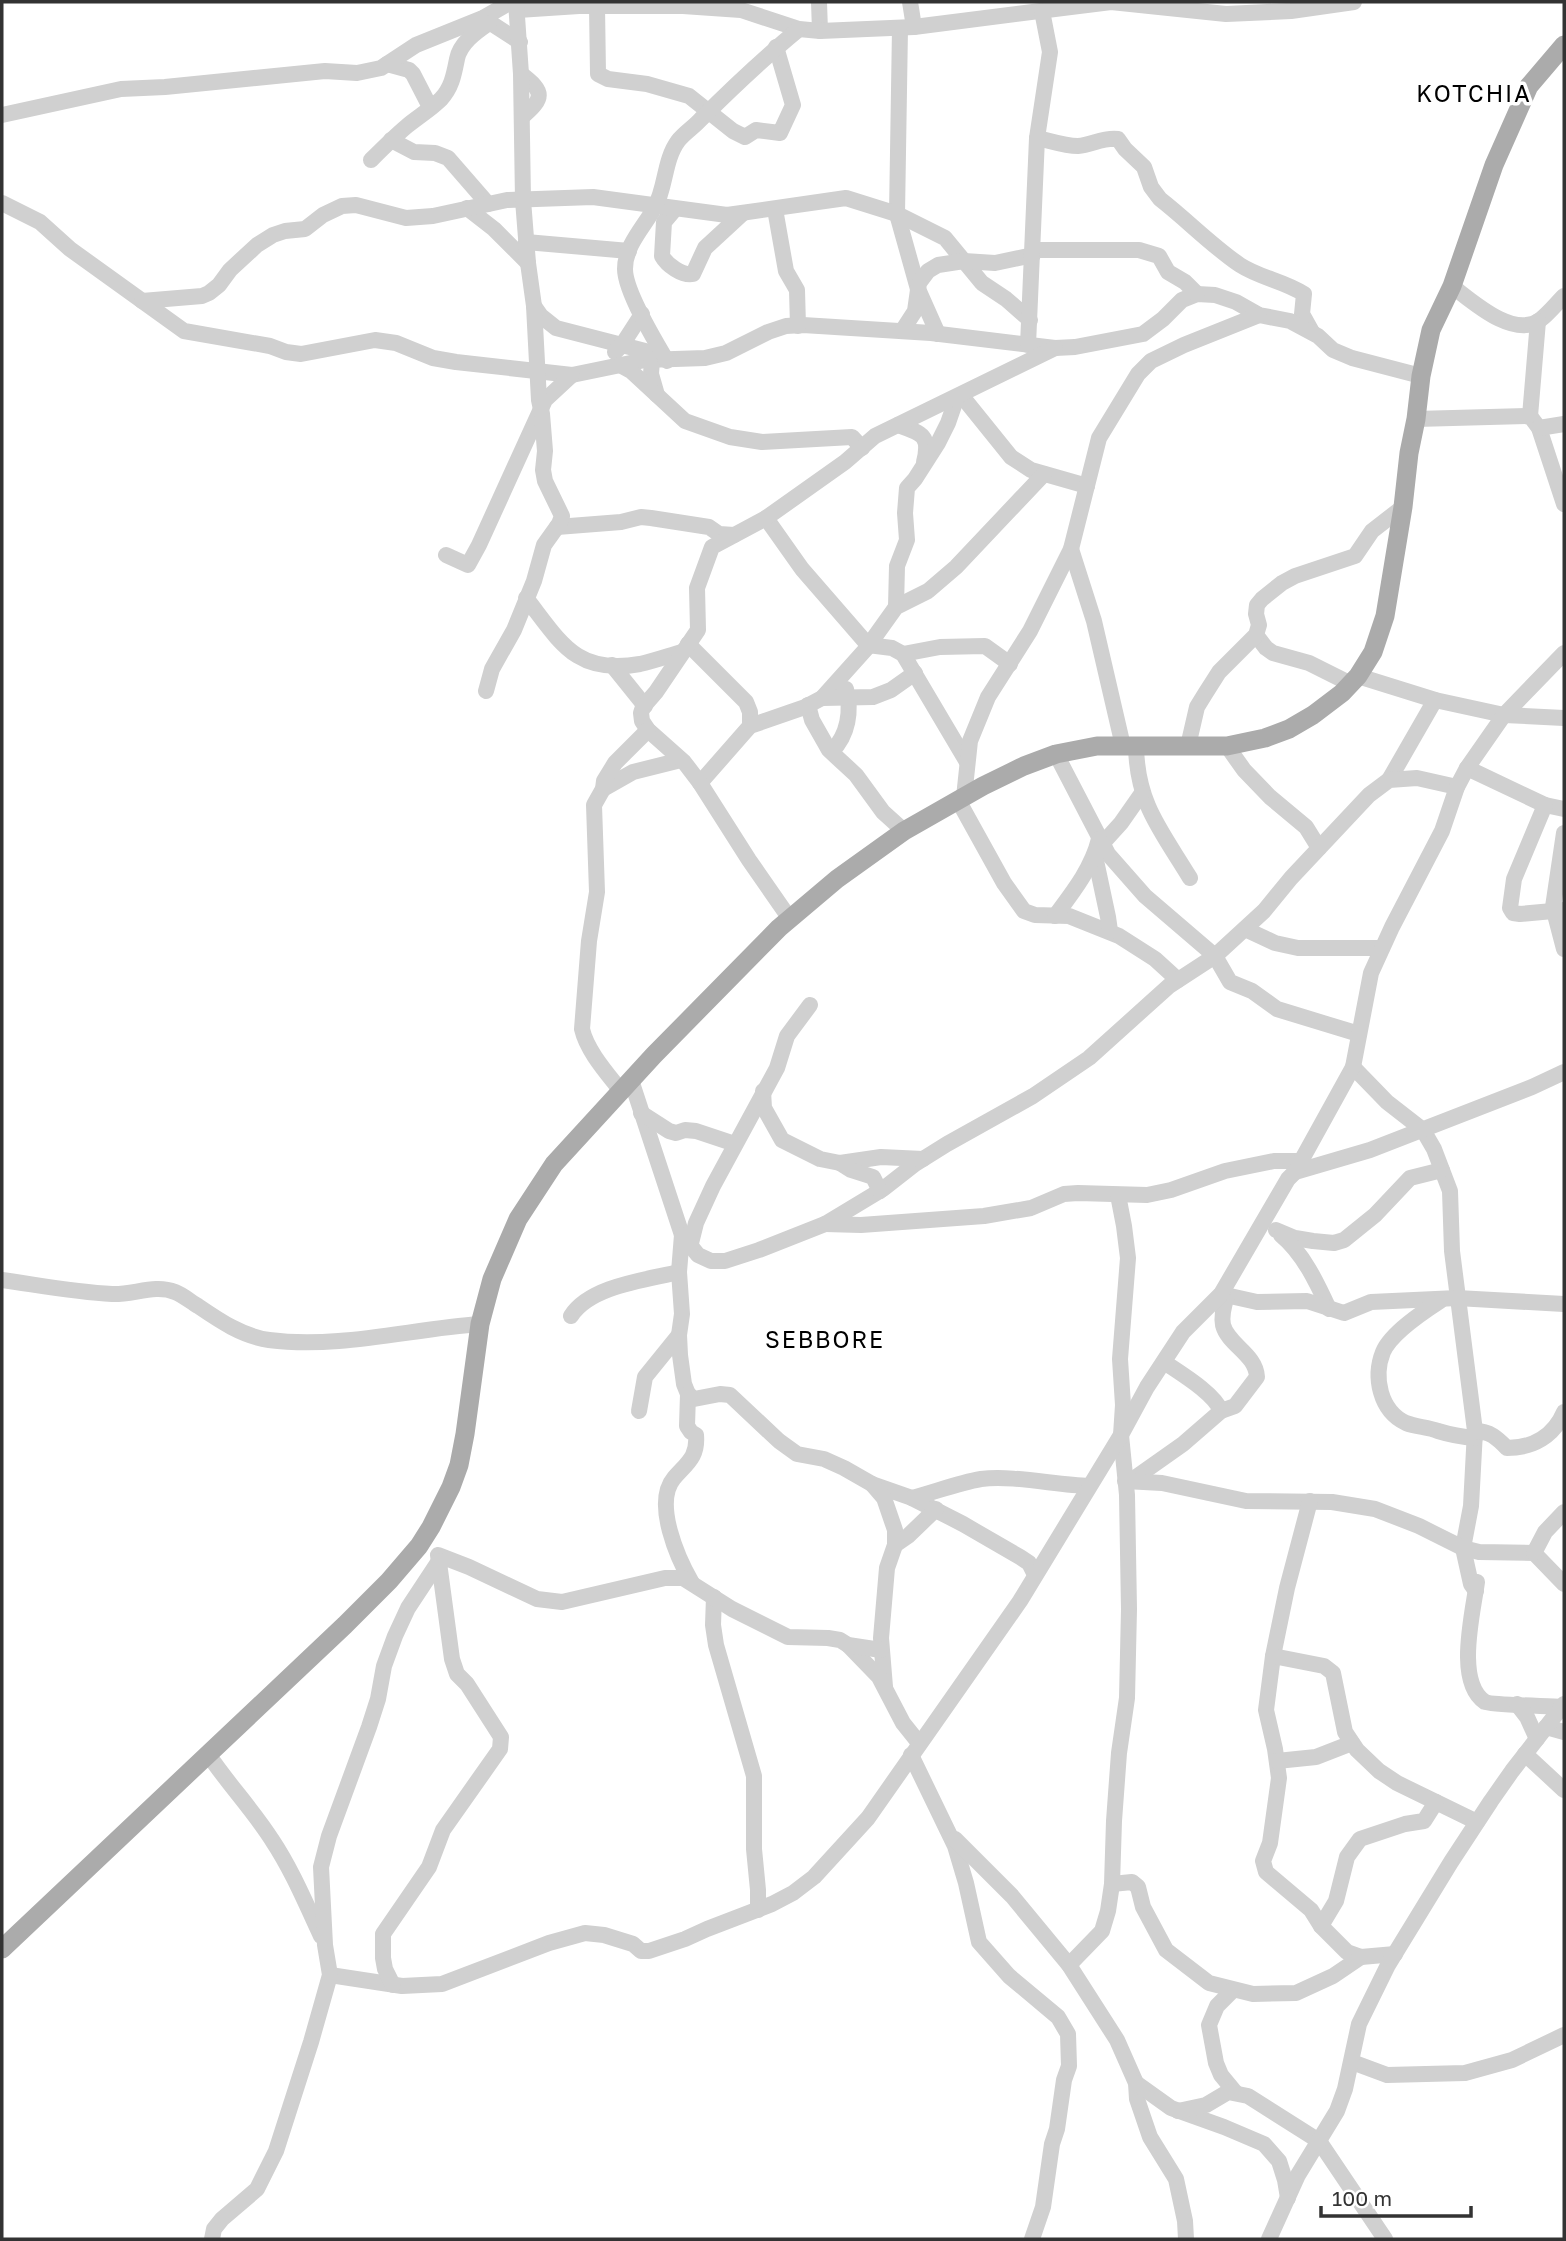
<svg xmlns="http://www.w3.org/2000/svg" width="1566" height="2241" font-family="'Golos Text',sans-serif">
<style>
.lines{fill:none;stroke-linecap:round;stroke-linejoin:round}
.minor{stroke:#d0d0d0;stroke-width:16}
.major{stroke:#ababab;stroke-width:19}
.labels{text-anchor:middle;dominant-baseline:central;stroke-width:7;stroke-linejoin:round;paint-order:stroke}
.quarter-label{font-size:23px;letter-spacing:2px;fill:#000;stroke:#fff}
</style>
<rect width="100%" height="100%" fill="#fff"/>
<g class="lines">
<g class="minor">
<path d="M819,2l1,29"/>
<path d="M910,2l4,25"/>
<path d="M597,6l1,68 10,5 39,5 42,12 44,35 12,6 11,-7 24,3 13,-28 -17,-58"/>
<path d="M518,10l61,-4h104l58,4 58,19 21,2 94,-4 197,-25 115,12 65,-3 63,-9"/>
<path d="M483,18l37,24"/>
<path d="M900,28l-3,186 21,75 20,45"/>
<path d="M387,64l22,6 4,4 17,33"/>
<path d="M521,74c24,18 23,24 1,43"/>
<path d="M2,115l119,-26 44,-2 160,-16 32,2 24,-5 35,-23 67,-27 28,-16"/>
<path d="M1037,138c14,3 27,8 41,8 14,-1 25,-9 40,-7l7,10 19,18 7,20 9,12c27,21 52,47 80,66 20,13 44,16 64,29l-2,20 10,18"/>
<path d="M391,140l23,12 21,1 13,5 40,46"/>
<path d="M371,160c11,-11 23,-23 36,-34 11,-9 24,-17 34,-27 11,-12 13,-25 16,-40 3,-16 19,-27 32,-36"/>
<path d="M2,203l38,19 30,27 114,82 86,15 16,6 15,2 74,-14 21,3 37,15 23,4 116,13 73,-15 60,-2 21,-5 42,-21 18,-6 17,-1 128,8 124,15 20,-1 68,-13 20,-15 19,-19 15,-6 18,1 21,7 23,13 31,6 28,15 15,14 19,8 69,18"/>
<path d="M467,208l27,21 34,34"/>
<path d="M675,209l-11,13 -2,34c5,9 20,20 31,18l12,-26 38,-35"/>
<path d="M775,209l11,62 11,19 1,36"/>
<path d="M526,242l103,9"/>
<path d="M1033,250h106l20,6 9,16 17,10 12,12"/>
<path d="M1452,286c20,15 61,53 88,34 9,-7 16,-16 24,-24"/>
<path d="M142,301l60,-5 7,-3 10,-8 11,-15 27,-25 16,-10 12,-4 20,-2 18,-14 19,-9 14,-1 50,13 27,-2 74,-16 86,-3 134,18 119,-17 51,16 48,24 37,45 24,16 24,21"/>
<path d="M534,306l7,10 15,12 93,24 3,8 -1,14 6,21"/>
<path d="M902,331l13,-20 4,-28 9,-12 10,-6 26,-4 31,2 38,-8"/>
<path d="M1028,345l9,-207 13,-86 -8,-41"/>
<path d="M615,352l7,-7 20,-31"/>
<path d="M667,361c-12,-20 -42,-70 -42,-92 0,-24 19,-42 30,-62 11,-20 9,-47 23,-66 6,-8 16,-14 23,-22 31,-31 64,-62 98,-90"/>
<path d="M620,365l11,6 54,50 45,16 32,5 90,-5 10,11"/>
<path d="M961,395l50,62 20,13 56,16"/>
<path d="M1530,416l8,-95"/>
<path d="M1416,419l114,-3 9,12 25,76"/>
<path d="M898,425c23,8 33,10 26,37"/>
<path d="M1539,428l25,-4"/>
<path d="M766,518l36,51 66,76 24,3 11,6 64,108"/>
<path d="M557,527l64,-5 20,-5 10,1 58,9 10,7 15,1"/>
<path d="M1071,549l23,72 29,125"/>
<path d="M446,555l22,10 11,-20 66,-145 27,-25"/>
<path d="M526,598c35,45 50,77 114,66 14,-3 28,-8 42,-12"/>
<path d="M896,607l1,-41 10,-26 -2,-27 2,-25 8,-9 23,-36 10,-20 9,-26"/>
<path d="M1256,635l10,13 7,5 36,10 42,21"/>
<path d="M688,644l58,58 4,10v14"/>
<path d="M903,654l37,-7 45,-1 25,18"/>
<path d="M612,665l33,41"/>
<path d="M1358,676l77,24 69,15 60,3"/>
<path d="M486,691l6,-22 22,-39 20,-49 10,-36 15,-21 3,-8 -17,-35 -2,-11 2,-19 -3,-37 -3,-14 -5,-94 -6,-43 -5,-63 -2,-126 -5,-72"/>
<path d="M822,698l44,-49 30,-42 32,-16 28,-24 88,-93"/>
<path d="M808,705l4,15 17,30 27,25 27,37 21,19"/>
<path d="M1136,746c1,58 25,84 54,132"/>
<path d="M1188,746l9,-39 8,-13 14,-22 37,-37 3,-10 -3,-11 1,-9 5,-6 20,-16 13,-7 60,-20 17,-25 31,-24"/>
<path d="M1227,746l17,24 26,27 36,30 13,21"/>
<path d="M832,751c16,-16 20,-40 14,-62"/>
<path d="M1056,754l52,100 37,42 70,60 15,26 22,9 25,18 82,25"/>
<path d="M1467,768l78,37 19,4"/>
<path d="M1389,780l46,-80"/>
<path d="M700,783l50,-57 55,-19 17,-9 51,-1 18,-7 24,-17"/>
<path d="M603,789l30,-17 48,-12"/>
<path d="M964,797l6,-56 18,-44 42,-66 41,-82 28,-111 39,-64 13,-13 33,-16 75,-30"/>
<path d="M958,800l46,83 20,28 11,4 34,1 50,20 36,23 23,21"/>
<path d="M1545,805l-31,74 -4,29 3,5 7,1 44,-4"/>
<path d="M1564,833l-11,74 11,42"/>
<path d="M1102,844l19,-21 21,-30"/>
<path d="M1095,856l13,61 2,14"/>
<path d="M1055,916c18,-24 37,-48 44,-77"/>
<path d="M790,919l-41,-59 -49,-77 -16,-21 -36,-32 -6,-9 -1,-8 2,-6 13,-15 42,-62 -1,-42 15,-41 54,-29 79,-56 30,-26 180,-88"/>
<path d="M1245,929l30,14 23,5h84"/>
<path d="M1353,1067l34,35 36,28 11,19 16,42 2,60 23,180 -4,75 -8,42 8,36 5,7"/>
<path d="M631,1080l51,155 16,20 13,6h14l34,-11 66,-26 58,-35 32,-25 32,-20 86,-48 56,-38 80,-72 46,-30 49,-45 27,-33 78,-83 20,-15 28,-2 40,9"/>
<path d="M621,1091c-14,-18 -34,-40 -39,-62l7,-88 8,-49 -3,-87 9,-16 1,-8 11,-18 33,-33"/>
<path d="M763,1091l1,17 18,32 38,19 20,4 41,-6 42,2"/>
<path d="M641,1113l28,18 7,2 9,-3 11,1 39,13"/>
<path d="M840,1163l11,7 22,7 7,14"/>
<path d="M1295,1172l75,-22 162,-63 32,-15"/>
<path d="M825,1224l36,1 123,-9 47,-8 33,-14 14,-1 69,2 24,-5 54,-19 49,-10h27"/>
<path d="M1276,1230l19,8 18,3 21,2 10,-3 31,-25 35,-37 32,-8"/>
<path d="M682,1235l-3,37 3,42 -3,21 1,20 4,29 4,10 -1,32 4,6 5,3c2,22 -9,28 -22,43 -21,25 4,81 18,105"/>
<path d="M1281,1235c22,18 36,48 48,74"/>
<path d="M690,1247l6,-24 17,-37 64,-118 10,-32 23,-31"/>
<path d="M2,1280c36,5 73,12 110,14 21,1 43,-10 63,-2 8,3 16,10 23,14 22,15 44,30 71,34 70,9 141,-11 211,-16"/>
<path d="M1221,1294l36,8 50,-1 37,12 27,-11 86,-4 107,6"/>
<path d="M1440,1301c-17,11 -49,32 -57,51 -10,25 -3,59 23,71 10,4 22,4 32,8 13,4 24,6 37,7"/>
<path d="M571,1316c19,-30 75,-36 108,-44"/>
<path d="M1164,1362c16,11 50,31 57,49"/>
<path d="M688,1394l6,5 26,-5 10,1 49,46 18,13 27,5 20,9 28,16 40,14 51,26 57,33 9,6 6,12"/>
<path d="M639,1411l6,-34 34,-42"/>
<path d="M1475,1431c15,0 22,7 32,17 26,0 47,-12 57,-36"/>
<path d="M1132,1480l51,-36 38,-33 14,-5 22,-29c-1,-23 -29,-32 -34,-52 -2,-10 1,-20 4,-29"/>
<path d="M1125,1481l37,2 84,18 86,1 43,7 44,17 44,22 16,4 55,1 30,31"/>
<path d="M872,1484l12,14 11,32v15l-8,23 -6,70 4,49"/>
<path d="M912,1498c23,-6 46,-15 69,-19 32,-4 75,6 108,7"/>
<path d="M1310,1501l-23,87 -14,68 -7,54 9,39 4,29 -9,65 -7,18 3,11 45,38 10,16 26,26 14,5 34,-3"/>
<path d="M895,1545l13,-9 28,-27"/>
<path d="M1534,1553l11,-21 19,-20"/>
<path d="M1477,1582c-4,31 -22,100 8,120 7,3 64,4 76,5"/>
<path d="M714,1597l-1,28 3,20 38,131v73l4,41v20"/>
<path d="M848,1645l31,32 24,46 16,20"/>
<path d="M1273,1656l51,10 9,7 12,59 12,18 22,21 18,12 80,39"/>
<path d="M1517,1704l10,13 10,22"/>
<path d="M1546,1727l18,5"/>
<path d="M208,1754c20,30 45,56 64,86 20,30 34,64 49,96"/>
<path d="M1525,1754l39,36"/>
<path d="M911,1755l44,91 11,37 13,59 30,34 49,41 10,17 1,32 -5,14 -7,49 -5,15 -9,63 -11,32"/>
<path d="M1277,1761l39,-4 36,-14"/>
<path d="M955,1839l57,57 57,69 48,75 19,43 1,16 13,38 26,42 9,42 1,18"/>
<path d="M1112,1884l20,-2 6,5 5,20 23,43 43,33 44,11 43,-1 37,-17 28,-19"/>
<path d="M1321,1926l15,-25 11,-44 13,-18 45,-15 19,-3 12,-19"/>
<path d="M1069,1965l33,-34 6,-20 4,-27 2,-63 5,-68 8,-55 2,-89 -2,-114 -6,-60 2,-30 -3,-46 8,-101 -4,-32 -6,-31"/>
<path d="M330,1975l72,11 40,-2 107,-41 36,-10 19,2 29,9 8,7h8l36,-12 22,-10 65,-25 21,-11 21,-16 54,-59 152,-217 101,-166 26,-48 36,-55 38,-38 67,-115 7,-7 58,-105 18,-94 21,-46 50,-96 15,-44 10,-19 37,-53 60,-62"/>
<path d="M393,1985l-8,-16 -2,-11v-24l46,-67 14,-37 57,-81 1,-12 -34,-53 -10,-10 -5,-15 -14,-104 31,12 68,32 25,3 103,-24h18l49,31 56,28 40,1 12,2 8,5 33,5"/>
<path d="M1233,1990l-16,16 -8,19 7,38 5,12 14,17"/>
<path d="M1352,2062l35,13 78,-2 47,-13 52,-25"/>
<path d="M1136,2083l35,25 53,19 40,17 15,17 6,19 3,18"/>
<path d="M1178,2111l28,-6 22,-13 20,4 71,45 66,98"/>
<path d="M212,2239l2,-10 8,-10 35,-30 19,-38 35,-109 19,-67 -5,-30 -4,-78 8,-31 40,-109 9,-28 6,-33 11,-30 13,-28 31,-47"/>
<path d="M1269,2239l29,-64 39,-64 8,-22 14,-65 29,-59 63,-103 40,-61 21,-30 52,-67"/>
</g>
<path class="major" d="M2,1949l343,-324 44,-44 30,-35 12,-19 20,-40 8,-22 6,-31 15,-110 12,-45 26,-60 36,-55 100,-109 125,-127 58,-49 67,-48 79,-45 41,-20 32,-12 41,-8h130l38,-8 24,-9 24,-14 29,-22 16,-17 15,-24 12,-36 18,-109 6,-54 7,-34 5,-43 10,-46 21,-44 42,-121 35,-79 35,-41"/>
</g>
<g class="labels">
<g class="quarter-label">
<text x="1474" y="93">KOTCHIA</text>
<text x="825" y="1339">SEBBORE</text>
</g>
</g>
<rect width="1566" height="2241" fill="none" stroke="#333333" stroke-width="7"/>
<path d="M1321 2206v10h150v-10" fill="none" stroke="#333333" stroke-width="3.5"/>
<text x="1332" y="2206" font-size="21" fill="#333333" stroke="#ffffff" stroke-width="5" paint-order="stroke">100 m</text>
</svg>
